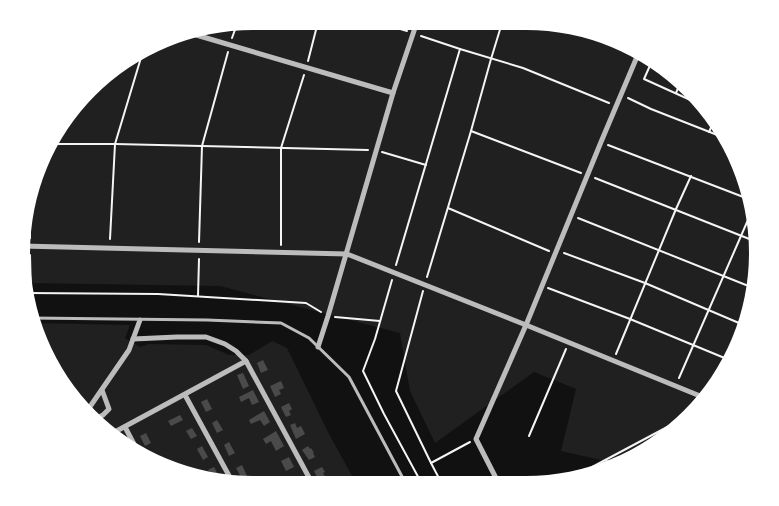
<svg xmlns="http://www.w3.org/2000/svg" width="779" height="506" font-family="Raleway,sans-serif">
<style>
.green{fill:#202020}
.building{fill:#4a4a4a}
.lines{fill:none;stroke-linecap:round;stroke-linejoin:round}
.path{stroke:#f5f5f5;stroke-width:2}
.service{stroke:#bcbcbc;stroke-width:3}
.minor{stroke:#bcbcbc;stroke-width:5}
</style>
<rect width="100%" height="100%" fill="#111"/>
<g class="green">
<path d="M253,21l304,2 71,22 51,34 55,71 23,88 -11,89 -46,79 -72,55 -9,3 -58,-13 15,-62 -42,-17 -99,71 -25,-52 -10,-58 -180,-47 -194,-3 -4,-45 12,-60 35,-66 55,-52 55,-27z"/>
<path d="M33,323l97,2 -5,13 15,9 9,-3 57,1 23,10h20l23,-14 15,7 42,86 27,49h-133l-59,-16 -64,-40 -48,-58z"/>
</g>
<g class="building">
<path d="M263,360l5,10 -7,3 -4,-10z"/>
<path d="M243,373l6,13 -6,3 -6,-14z"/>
<path d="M281,381l3,7 -5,2 2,4 -6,3 -5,-11z"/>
<path d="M253,390l6,12 -7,3 -3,-7 -8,4 -2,-5z"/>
<path d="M207,399l5,10 -6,3 -5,-10z"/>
<path d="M289,403l3,6 -3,2 2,4 -5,2 -5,-10z"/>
<path d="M264,411l6,11 -6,4 -4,-6 -9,4 -2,-4z"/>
<path d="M180,415l3,5 -12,6 -3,-5z"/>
<path d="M217,420l6,10 -6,3 -5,-10z"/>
<path d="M295,423l2,5 4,-2 4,8 -9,5 -6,-14z"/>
<path d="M192,428l5,8 -6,3 -5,-8z"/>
<path d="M276,431l8,15 -8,5 -5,-10 -5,3 -3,-5z"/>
<path d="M146,433l5,10 -6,3 -5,-10z"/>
<path d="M229,442l6,11 -6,3 -5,-11z"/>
<path d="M202,446l6,11 -5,3 -6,-11z"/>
<path d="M308,446l2,3 1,-1 3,5h-1l2,4 -6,3 -7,-10z"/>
<path d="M157,455l7,12 -12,-7 -1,-2z"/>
<path d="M289,457l5,10 -8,4 -5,-10z"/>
<path d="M242,465l5,11 -5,3 -6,-11z"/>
<path d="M214,467l6,11 -5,3 -1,-1 -6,-10z"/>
<path d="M322,467l3,5 -2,1 3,6 -6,4 -6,-12z"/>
<path d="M298,476l4,7h-18z"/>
</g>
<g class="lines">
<g class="path">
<path d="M377,22l30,9"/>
<path d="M421,36l39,13 63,19 86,35"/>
<path d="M232,38l5,-14"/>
<path d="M308,61l10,-39"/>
<path d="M652,61l-8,18 53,24"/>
<path d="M676,93l5,-12"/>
<path d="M628,98l23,11 74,29"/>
<path d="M471,131l110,42"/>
<path d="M709,132l4,-9"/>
<path d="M52,144h63l253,6"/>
<path d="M608,145l138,53"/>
<path d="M382,152l44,13"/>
<path d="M595,178l162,64"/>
<path d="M448,208l101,43"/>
<path d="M578,218l173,69"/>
<path d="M30,238v-43"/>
<path d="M110,239l5,-95 28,-93"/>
<path d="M199,242l3,-96 26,-94"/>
<path d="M281,245v-97l23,-73"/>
<path d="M564,253l81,30 101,43"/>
<path d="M30,255l1,38"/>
<path d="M396,265l64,-216"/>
<path d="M427,277l44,-146 20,-72 11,-36"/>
<path d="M392,280l-17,59 -12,32 21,43 38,70"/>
<path d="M548,288l82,31 97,40"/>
<path d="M423,291l-27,100 35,72 39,-21"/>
<path d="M27,293l131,1 148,9 15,9"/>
<path d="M198,296l1,-37"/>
<path d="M335,317l45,4"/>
<path d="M616,354l60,-145 15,-33"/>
<path d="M679,378l72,-165"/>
<path d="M529,436l37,-87"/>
<path d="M606,460l3,6"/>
<path d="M431,463l11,21"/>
<path d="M579,474l107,-57"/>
</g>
<path class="service" d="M31,318l176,2 74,3 28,15 40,39 57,107"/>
<g class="minor">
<path d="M186,32l207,61"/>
<path d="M22,246l325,8 179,71 179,73"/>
<path d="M133,339l44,-2h29l19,7 11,7 10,10"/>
<path d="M318,347l10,-31 65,-223 24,-71"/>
<path d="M185,395l48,88"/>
<path d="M87,411l42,-61 11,-30"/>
<path d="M94,420l9,-5 6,-6 -7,-19"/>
<path d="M125,427l12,23"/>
<path d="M111,434l135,-73 66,122"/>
<path d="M499,484l-23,-45 50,-114 75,-183 38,-90"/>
</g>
</g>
<path d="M0 0H779V506H0ZM253 30H526A223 223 0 0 1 749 253V253A223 223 0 0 1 526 476H253A223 223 0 0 1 30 253V253A223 223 0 0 1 253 30Z" fill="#fff" fill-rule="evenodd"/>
</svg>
